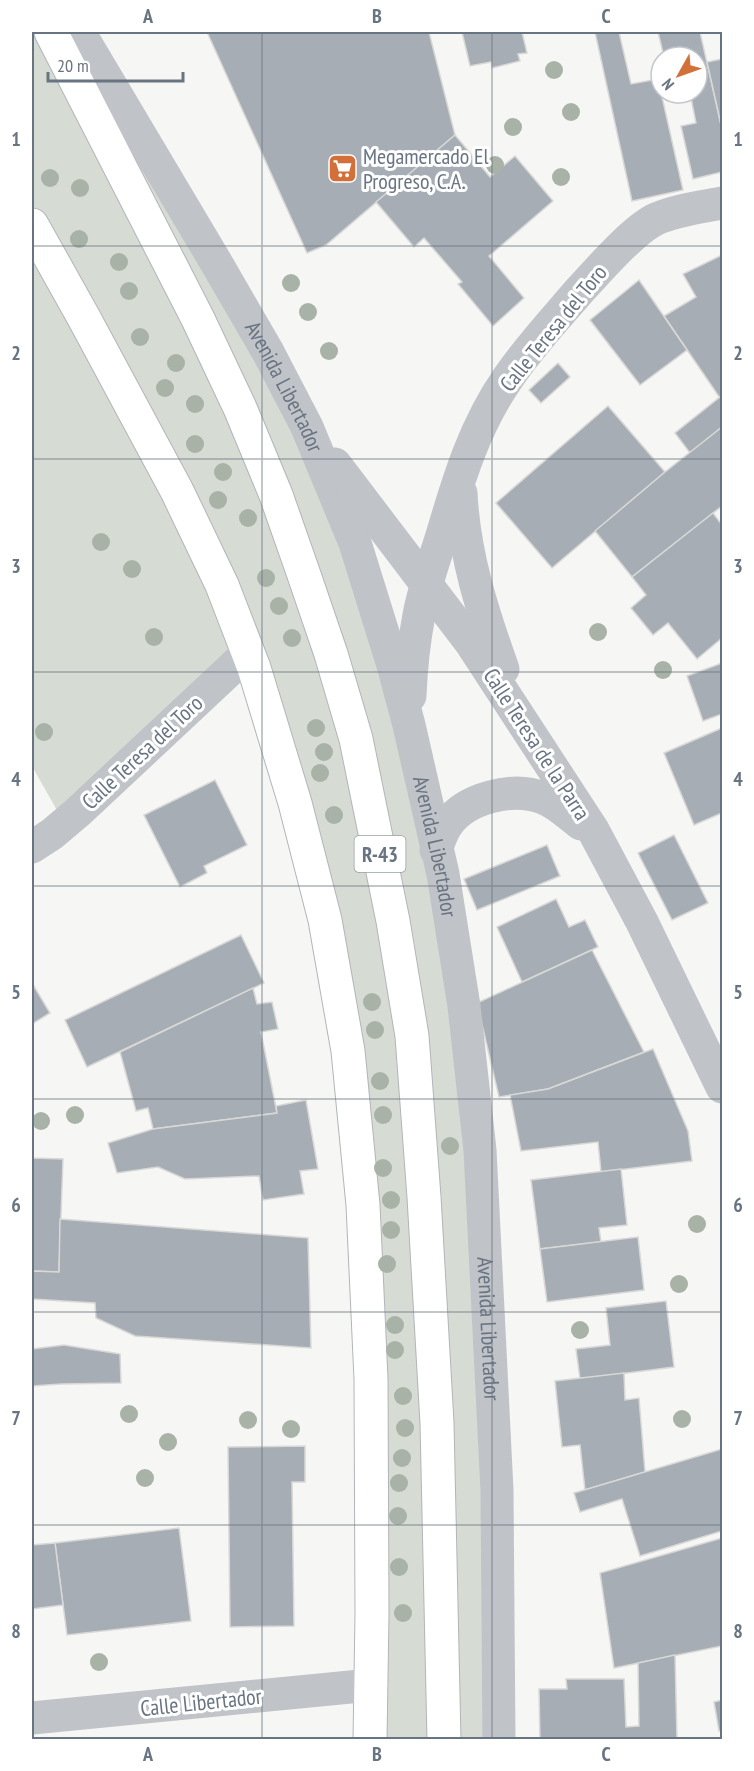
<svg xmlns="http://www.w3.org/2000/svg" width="754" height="1771" font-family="'PT Sans Narrow',sans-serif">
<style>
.green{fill:#d6dbd4}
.building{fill:#a7adb4;stroke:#d8d8d7;stroke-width:1.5}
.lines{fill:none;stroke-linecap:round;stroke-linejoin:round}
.primary-casing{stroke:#b2b5b9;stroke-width:35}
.minor{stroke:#c0c3c7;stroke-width:33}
.primary{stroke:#fff;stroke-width:33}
.tree{fill:#a8b2a6}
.grid{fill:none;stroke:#697482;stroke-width:1.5;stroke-opacity:0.55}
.labels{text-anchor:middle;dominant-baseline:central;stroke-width:6;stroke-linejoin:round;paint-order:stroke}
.shield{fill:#fff;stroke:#969ea8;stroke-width:1.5}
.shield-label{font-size:21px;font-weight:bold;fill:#697482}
.poi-label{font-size:22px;fill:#697482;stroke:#fff;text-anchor:start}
.street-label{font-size:22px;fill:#697482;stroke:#fff}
.neatline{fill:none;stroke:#697482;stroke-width:2}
.grid-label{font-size:20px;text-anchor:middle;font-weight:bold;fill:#697482}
</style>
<rect width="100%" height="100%" fill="#f6f7f4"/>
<g class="green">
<path d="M32,32h43l280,511 109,463 35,733h-129l-22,-688 -94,-383 -222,-425z"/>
<path d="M32,245l214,407 -183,169 -31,-55z"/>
</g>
<g class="building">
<path d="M207,32h222l26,103 -129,110 -19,8z"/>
<path d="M462,32h60l5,21 -9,1 2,7 -28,7 -1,-6 -21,4z"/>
<path d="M595,32h24l12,52 27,-5 25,111 -51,11z"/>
<path d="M658,32h42l22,97v43l-29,7 -12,-53 15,-3 -6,-30h7v-36h-33z"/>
<path d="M722,59v70l-15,-67z"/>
<path d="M455,135l35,42 25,-21 38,45 -64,55 35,42 -31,28 -35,-42 4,-2 -38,-44 -10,9 -38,-45z"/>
<path d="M722,255v146l-58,-85 32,-19 -13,-23z"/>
<path d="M639,280l48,70 -47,35 -50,-65z"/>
<path d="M558,363l12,14 -29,26 -12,-13z"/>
<path d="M720,397l2,4v26l-32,26 -15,-20z"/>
<path d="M608,406l57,66 -113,96 -56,-65z"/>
<path d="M722,427v79l-90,71 -37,-46 70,-59z"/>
<path d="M713,513l9,12v113l-25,21 -29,-36 -15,12 -22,-27 15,-13 -14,-18z"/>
<path d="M722,663v51l-19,7 -16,-45z"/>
<path d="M722,728v85l-28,12 -30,-72z"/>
<path d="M215,780l32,65 -43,21 3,7 -27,14 -36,-72z"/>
<path d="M674,835l34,68 -36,17 -34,-67z"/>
<path d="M547,845l13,31 -83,34 -13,-31z"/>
<path d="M556,899l13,28 16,-7 13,27 -76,35 -25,-55z"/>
<path d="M241,935l23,48 -177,84 -22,-47z"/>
<path d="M592,950l52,102 -96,37 -49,8 -22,-94z"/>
<path d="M32,983l18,30 -18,11z"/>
<path d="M253,988l4,16 15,-2 6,27 -17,3 16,81 -124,16 -5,-21 -12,3 -16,-59z"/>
<path d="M653,1049l35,82 4,30 -91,11 -3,-30 -77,9 -11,-56 38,-6z"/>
<path d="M306,1100l12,69 -18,2 4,23 -41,6 -4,-24 -74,3 -27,-12 -41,6 -9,-30 45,-14 124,-16 -1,-7z"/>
<path d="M32,1158l31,1 -4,113 -27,-1z"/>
<path d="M621,1169l6,56 -28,3 2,14 -61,7 -9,-69z"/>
<path d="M60,1219l248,19 3,110 -176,-12 -39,-18 -1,-15 -63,-4v-28l27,1z"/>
<path d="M638,1237l6,53 -97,12 -7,-53z"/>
<path d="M666,1301l8,66 -94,12 -4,-30 34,-4 -4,-37z"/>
<path d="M64,1345l56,9 1,29 -60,1 -29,2v-37z"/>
<path d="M624,1373l1,27 14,-2 6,74 -60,18 -5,-45 -18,2 -7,-66z"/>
<path d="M305,1446v36h-13l2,144 -64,1 -2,-180z"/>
<path d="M722,1449v82l-82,25 -18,-57 -42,13 -6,-19z"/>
<path d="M179,1528l12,93 -124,14 -12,-92z"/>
<path d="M722,1538v108l-108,22 -14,-95z"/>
<path d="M55,1543l8,62 -31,4v-64z"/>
<path d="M675,1655l2,85h-137l-1,-51h28l-1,-10h58l2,48 13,-1 -1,-63z"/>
<path d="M722,1700v31h-3l-5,-29z"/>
</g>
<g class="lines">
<defs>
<g id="primary">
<path d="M51,32l147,287 42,89 36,87 27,77 28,82 25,85 37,182 19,115 12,161 13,226 7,317"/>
<path d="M32,225l52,93 93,173 45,94 32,83 41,135 30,117 23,131 15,154 8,174 1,235 -2,126"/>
</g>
</defs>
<use href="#primary" class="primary-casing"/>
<g class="minor">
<path id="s1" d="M79,32l138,232 51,88 39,75 48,116 38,122 16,60 34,149 21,132 16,144 17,340 2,250"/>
<path d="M335,464l136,179 122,187 49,92 80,165"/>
<path d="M461,493c3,61 21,118 42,176"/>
<path d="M410,696c1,-27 4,-55 9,-81 5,-27 16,-57 24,-83 16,-54 32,-107 65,-154 21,-31 48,-60 72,-88 18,-19 53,-60 76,-71 21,-9 45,-12 66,-16"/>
<path d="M32,847l20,-13 26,-22 170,-159"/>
<path d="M436,850c3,-8 6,-18 11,-25 18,-27 66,-39 96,-27 14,5 27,18 38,26"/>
<path d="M32,1718l339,-33"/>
</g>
<use href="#primary" class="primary"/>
</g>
<g class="tree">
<circle cx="554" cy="70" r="9"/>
<circle cx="571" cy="112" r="9"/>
<circle cx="513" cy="127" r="9"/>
<circle cx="495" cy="165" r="9"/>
<circle cx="561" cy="177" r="9"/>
<circle cx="50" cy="178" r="9"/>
<circle cx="80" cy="188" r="9"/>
<circle cx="79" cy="239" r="9"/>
<circle cx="119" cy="262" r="9"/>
<circle cx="291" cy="283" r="9"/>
<circle cx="129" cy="291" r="9"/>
<circle cx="308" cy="312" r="9"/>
<circle cx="140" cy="337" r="9"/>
<circle cx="329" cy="351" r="9"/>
<circle cx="176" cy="363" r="9"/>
<circle cx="165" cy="388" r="9"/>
<circle cx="195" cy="404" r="9"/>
<circle cx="195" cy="444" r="9"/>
<circle cx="223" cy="472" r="9"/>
<circle cx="218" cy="500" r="9"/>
<circle cx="248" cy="518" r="9"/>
<circle cx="101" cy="542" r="9"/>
<circle cx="132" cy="569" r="9"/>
<circle cx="266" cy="578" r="9"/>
<circle cx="279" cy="606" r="9"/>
<circle cx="598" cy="632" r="9"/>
<circle cx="154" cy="637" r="9"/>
<circle cx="292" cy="638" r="9"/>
<circle cx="663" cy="670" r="9"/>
<circle cx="316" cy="728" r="9"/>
<circle cx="44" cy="732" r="9"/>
<circle cx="324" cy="752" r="9"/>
<circle cx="320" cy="773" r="9"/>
<circle cx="334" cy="815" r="9"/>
<circle cx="372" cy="1002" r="9"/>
<circle cx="375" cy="1030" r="9"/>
<circle cx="380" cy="1081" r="9"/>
<circle cx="75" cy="1115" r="9"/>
<circle cx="383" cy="1115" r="9"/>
<circle cx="41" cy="1121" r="9"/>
<circle cx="450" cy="1146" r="9"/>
<circle cx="383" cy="1168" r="9"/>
<circle cx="391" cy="1200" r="9"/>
<circle cx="697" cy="1224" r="9"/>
<circle cx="391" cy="1230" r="9"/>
<circle cx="387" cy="1264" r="9"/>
<circle cx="679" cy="1284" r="9"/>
<circle cx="395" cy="1325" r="9"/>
<circle cx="580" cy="1330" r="9"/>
<circle cx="395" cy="1350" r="9"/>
<circle cx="403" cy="1396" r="9"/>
<circle cx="129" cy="1414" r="9"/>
<circle cx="682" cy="1419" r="9"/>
<circle cx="248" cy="1420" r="9"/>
<circle cx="405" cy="1428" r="9"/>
<circle cx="291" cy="1429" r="9"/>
<circle cx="168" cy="1442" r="9"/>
<circle cx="402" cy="1458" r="9"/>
<circle cx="145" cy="1478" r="9"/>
<circle cx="399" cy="1483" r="9"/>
<circle cx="398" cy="1516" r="9"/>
<circle cx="399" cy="1567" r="9"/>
<circle cx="403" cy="1613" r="9"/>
<circle cx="99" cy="1662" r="9"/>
</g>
<path class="grid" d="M262,32v1708M492,32v1708M32,246h690M32,459h690M32,672h690M32,886h690M32,1099h690M32,1312h690M32,1525h690"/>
<defs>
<symbol id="supermarket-square" viewBox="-11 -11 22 22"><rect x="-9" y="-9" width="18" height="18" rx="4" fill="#d36f38" stroke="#fff"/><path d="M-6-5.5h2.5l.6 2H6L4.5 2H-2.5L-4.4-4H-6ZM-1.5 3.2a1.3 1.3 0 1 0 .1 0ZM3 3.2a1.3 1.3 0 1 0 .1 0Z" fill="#fff"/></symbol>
</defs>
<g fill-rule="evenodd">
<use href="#supermarket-square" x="326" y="152" width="33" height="33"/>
</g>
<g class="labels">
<rect class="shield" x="354.5" y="836" width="51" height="36" rx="4.5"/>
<g class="shield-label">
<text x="380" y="854">R-43</text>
</g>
<g class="poi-label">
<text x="363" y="156">Megamercado El<tspan x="363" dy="25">Progreso, C.A.</tspan></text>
</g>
<g class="street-label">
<text transform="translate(553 328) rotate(-51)">Calle Teresa del Toro</text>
<text stroke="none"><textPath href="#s1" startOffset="410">Avenida Libertador</textPath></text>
<text transform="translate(537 744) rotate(57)">Calle Teresa de la Parra</text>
<text transform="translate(142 752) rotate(-43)">Calle Teresa del Toro</text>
<text stroke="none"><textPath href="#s1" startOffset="896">Avenida Libertador</textPath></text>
<text stroke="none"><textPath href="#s1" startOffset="1382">Avenida Libertador</textPath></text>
<text transform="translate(201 1702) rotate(-6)">Calle Libertador</text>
</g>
</g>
<rect width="754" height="1771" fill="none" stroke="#ffffff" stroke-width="66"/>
<g transform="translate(679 75) rotate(230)"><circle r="28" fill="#ffffff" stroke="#c3c7cd" stroke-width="1.5"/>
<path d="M0-4.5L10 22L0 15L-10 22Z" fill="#d36f38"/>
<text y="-9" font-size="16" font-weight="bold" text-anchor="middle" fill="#697482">N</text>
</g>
<path d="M48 72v9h135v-9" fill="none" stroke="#697482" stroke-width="3"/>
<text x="57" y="72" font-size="18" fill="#697482" stroke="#ffffff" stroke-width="4.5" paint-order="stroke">20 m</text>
<rect x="33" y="33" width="688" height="1705" class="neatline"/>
<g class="grid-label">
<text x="148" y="23">A</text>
<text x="377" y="23">B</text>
<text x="606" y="23">C</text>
<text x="16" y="146">1</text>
<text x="738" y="146">1</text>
<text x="16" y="360">2</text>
<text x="738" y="360">2</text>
<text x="16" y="573">3</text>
<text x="738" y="573">3</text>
<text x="16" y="786">4</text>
<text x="738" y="786">4</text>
<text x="16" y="999">5</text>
<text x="738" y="999">5</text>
<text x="16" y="1212">6</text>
<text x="738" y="1212">6</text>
<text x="16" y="1425">7</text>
<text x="738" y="1425">7</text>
<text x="16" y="1638">8</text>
<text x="738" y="1638">8</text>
<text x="148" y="1761">A</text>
<text x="377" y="1761">B</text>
<text x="606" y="1761">C</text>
</g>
</svg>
